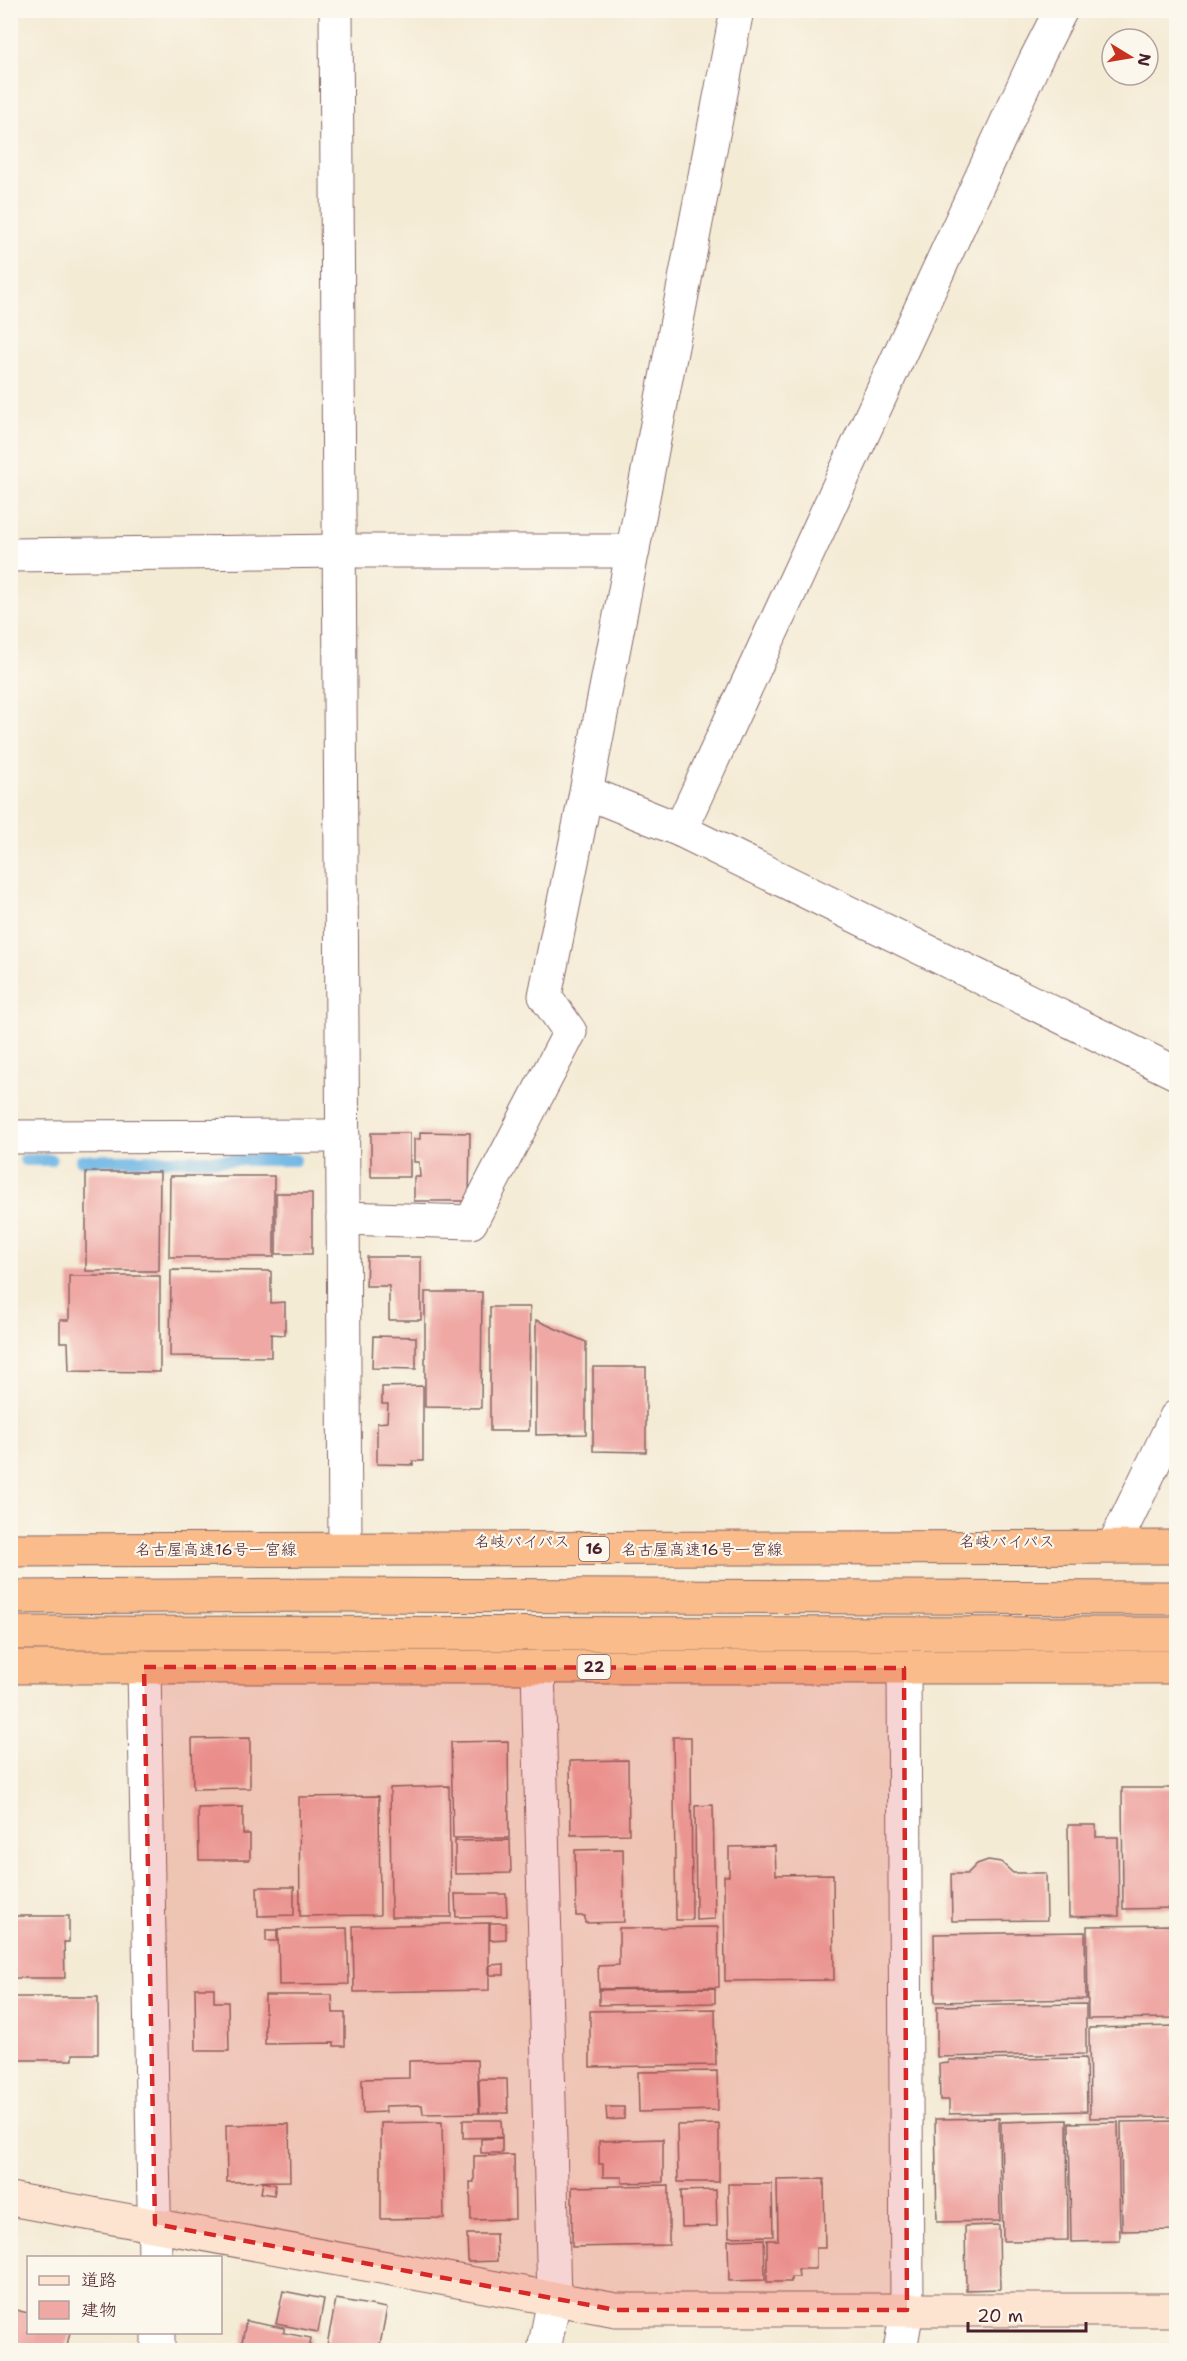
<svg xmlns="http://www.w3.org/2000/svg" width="1187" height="2361" font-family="'Shantell Sans','Klee One',sans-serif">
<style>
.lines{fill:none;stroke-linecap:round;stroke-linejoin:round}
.stream{stroke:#6cb5e4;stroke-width:12}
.building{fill:#efa8a4}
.street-casing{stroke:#866666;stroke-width:35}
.secondary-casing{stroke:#866666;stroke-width:35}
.highway-casing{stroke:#866666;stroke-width:35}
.street{stroke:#fff;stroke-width:33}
.secondary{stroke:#fde4d0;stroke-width:33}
.highway{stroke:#f9bc8a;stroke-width:33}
.marked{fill:#d62828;fill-opacity:0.2;stroke:#d62828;stroke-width:4.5;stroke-dasharray:12 8;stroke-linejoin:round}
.labels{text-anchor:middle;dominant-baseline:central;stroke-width:4.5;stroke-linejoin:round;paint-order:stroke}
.shield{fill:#fbf7ec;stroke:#7f6065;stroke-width:1.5}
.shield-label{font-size:15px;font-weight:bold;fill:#4a1f2b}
.street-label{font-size:16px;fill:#4a1f2b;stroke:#fbf7ec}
</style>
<rect width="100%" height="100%" fill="#fbf7ec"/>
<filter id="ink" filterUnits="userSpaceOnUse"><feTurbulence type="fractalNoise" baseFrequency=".0167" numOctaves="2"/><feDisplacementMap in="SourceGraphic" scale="12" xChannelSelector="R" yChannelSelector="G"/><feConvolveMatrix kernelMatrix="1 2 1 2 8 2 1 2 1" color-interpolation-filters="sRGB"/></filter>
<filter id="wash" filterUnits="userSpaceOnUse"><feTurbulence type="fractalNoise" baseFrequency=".008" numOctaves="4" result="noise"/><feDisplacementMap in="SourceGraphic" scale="24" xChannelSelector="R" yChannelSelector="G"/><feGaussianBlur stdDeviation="1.35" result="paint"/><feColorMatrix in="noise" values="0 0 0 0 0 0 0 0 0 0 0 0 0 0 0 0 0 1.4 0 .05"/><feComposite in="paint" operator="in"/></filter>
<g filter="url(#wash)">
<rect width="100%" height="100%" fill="#f4ebd5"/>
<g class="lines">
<g class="stream">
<path d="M25,1160h26"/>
<path d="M81,1160h214"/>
</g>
</g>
<g id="blocks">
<g class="building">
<path d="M420,1132l50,1 -1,68h-55v-24h6l-1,-15h-5v-23h6z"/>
<rect x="371" y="1133" width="39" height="44"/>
<path d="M86,1172h74l-1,99h-73z"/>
<path d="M170,1176h104v81h-105z"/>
<rect x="276" y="1193" width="36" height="61"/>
<path d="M367,1257h54v63h-32v-34h-23z"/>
<path d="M171,1270l100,1v32l14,-1v33l-14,-1v23l-101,-1z"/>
<path d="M69,1276h91v96l-91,-1 -1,-29h-8v-22h9z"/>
<path d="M425,1292h57l-1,116 -56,-1z"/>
<path d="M490,1307h40l-1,124h-39z"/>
<path d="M536,1320l50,22v92l-50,1z"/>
<path d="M373,1336l43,1v32l-44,-1z"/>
<path d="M593,1367h53v85l-53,-1z"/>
<path d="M423,1386v75h-10v4l-36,-1v-41l10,-1 1,-18h-6v-17z"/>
<path d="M673,1737h18l1,183h-16z"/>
<path d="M250,1738v50l-57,1 -1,-50z"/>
<path d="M508,1741l1,97h-56l-2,-96z"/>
<path d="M628,1760l1,74 -58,1 -1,-74z"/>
<path d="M449,1786l2,131h-60l-1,-129z"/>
<path d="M1122,1788h54v120l-53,1z"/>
<path d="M379,1796l1,119 -80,1 -1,-119z"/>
<path d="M713,1805l2,114 -19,1 -1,-114z"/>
<path d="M243,1807v27h7v26h-51l-1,-52z"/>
<path d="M1068,1825h28v12h22l1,79 -50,1z"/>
<path d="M510,1840l1,33 -56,1v-33z"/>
<path d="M775,1846l1,29 57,-1 1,106 -109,1 -1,-105h5v-29z"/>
<path d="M623,1849l1,73 -39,1v-7h-9l-1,-66z"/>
<path d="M988,1860l13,2 12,11h33l1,47 -95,1 -1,-47h16l10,-10z"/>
<path d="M257,1887h37v28l-36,1z"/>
<path d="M455,1894h51l1,22 -51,1z"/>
<path d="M10,1916h59v26h-5l1,36h-55z"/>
<path d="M489,1923v67l-135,2 -1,-66z"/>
<path d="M490,1923h16v16l-16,1z"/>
<path d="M1176,1925v93l-88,1 -1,-93z"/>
<path d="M718,1927l1,60 -120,2 -1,-23 21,-1v-37z"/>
<path d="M347,1928l2,56 -70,1 -1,-56z"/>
<rect x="266" y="1930" width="11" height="11"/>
<path d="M1085,1932l1,67 -151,3 -1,-68z"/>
<path d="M504,1964v11h-14v-10z"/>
<path d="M195,1988h19v14h14l1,49h-33z"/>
<path d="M715,1988v15l-116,2v-15z"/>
<path d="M265,1995h67l1,18h12v33h-11v-3l-69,1z"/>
<path d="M10,1997h88v57h-25v6h-63z"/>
<path d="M1086,2004v50l-149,3v-51z"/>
<path d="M715,2009l1,56 -126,2v-56z"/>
<path d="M1176,2026v91l-86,1 -1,-90z"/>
<path d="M1086,2058l1,53 -138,3v-14h-9l-1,-36 10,-1v-3z"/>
<path d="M477,2060l2,53 -56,1 -1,-9 -37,1 1,6 -23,1 -1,-34 47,-1v-17z"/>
<path d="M717,2071l1,39 -79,2 -1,-40z"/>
<path d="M479,2079h28l1,34h-28z"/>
<path d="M606,2107h18v12l-17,1z"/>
<path d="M999,2118l1,103 -63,1 -2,-103z"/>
<path d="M463,2120h38l1,17 -39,1z"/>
<path d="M1067,2120l1,120 -65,1 -2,-119z"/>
<path d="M1176,2121v109l-54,1 -1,-109z"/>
<path d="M442,2122l2,96 -63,1v-96z"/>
<path d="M1118,2122l2,119 -49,1 -2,-119z"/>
<path d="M289,2124l1,57 -63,1 -1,-57z"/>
<path d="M719,2124v58h-41l-1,-57z"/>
<path d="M502,2138v15h-21v-14z"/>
<path d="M663,2139v43l-41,1v-6h-19v-13h-4v-23z"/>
<path d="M514,2155l1,64 -44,1 -1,-38h4v-26z"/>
<path d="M824,2179l1,69h-9v21h-18l1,8h-8v5h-24v-42h11l-1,-60z"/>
<path d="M263,2182l13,3 -2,10 -13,-2z"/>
<path d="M728,2184h44l1,52 -44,1z"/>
<path d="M669,2185v60l-97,2v-60z"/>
<path d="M716,2190l1,36 -35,1 -1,-36z"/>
<path d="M999,2225l1,64 -34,1 -1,-64z"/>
<path d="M467,2234h29l1,27 -29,1z"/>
<path d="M764,2239l1,41 -36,1 -1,-41z"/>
<path d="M283,2291l41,8 -6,33 -42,-8z"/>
<path d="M336,2299l51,9 -8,42h-53z"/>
<path d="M12,2309l16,4v19h42l-4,18h-56z"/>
<path d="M246,2321l38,7v5l27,5 -2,12h-72l1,-3 3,1z"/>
</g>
</g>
</g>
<g filter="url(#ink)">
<use href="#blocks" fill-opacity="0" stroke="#866666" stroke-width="1.5"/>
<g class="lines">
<defs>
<g id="street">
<path d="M336,10l9,1531"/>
<path d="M10,555l330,-4h293"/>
<path d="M586,792l94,38 496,243"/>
<path d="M680,830l355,-769 26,-51"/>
<path d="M10,1137l333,-1"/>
<path d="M343,1218l128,4 99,-190 -25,-36 41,-204 151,-782"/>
<path d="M1116,1541l60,-124"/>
<path d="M144,1667l11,591"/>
<path d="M538,1667l16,632 -10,51"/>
<path d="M158,2332v18"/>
<path d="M900,2350l7,-40 -3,-642"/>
</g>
<path id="secondary" d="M10,2199l606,111h560"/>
<g id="highway">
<path d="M10,1550l1166,-3"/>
<path d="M10,1597l327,-2 839,3"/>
<path d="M10,1633l1166,1"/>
<path d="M10,1667h1166"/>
</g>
</defs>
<use href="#street" class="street-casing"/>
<use href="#secondary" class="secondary-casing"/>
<use href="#highway" class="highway-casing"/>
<use href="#street" class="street"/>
<use href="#secondary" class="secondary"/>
<use href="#highway" class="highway"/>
</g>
</g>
<path class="marked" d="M144,1667l760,1 3,642h-291l-461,-86z"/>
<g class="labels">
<g class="shield">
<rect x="579" y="1537" width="30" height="24" rx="4.5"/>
<rect x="577.5" y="1655" width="33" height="24" rx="4.5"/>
</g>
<g class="shield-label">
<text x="594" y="1549">16</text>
<text x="594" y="1667">22</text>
</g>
<g class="street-label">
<text x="522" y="1541">名岐バイパス</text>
<text x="1007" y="1541">名岐バイパス</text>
<text x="216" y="1549">名古屋高速16号一宮線</text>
<text x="702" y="1549">名古屋高速16号一宮線</text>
</g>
</g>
<rect width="1187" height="2361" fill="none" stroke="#fbf7ec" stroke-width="36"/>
<rect x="27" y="2256" width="195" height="78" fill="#fbf7ec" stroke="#b4a19f" stroke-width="1.5"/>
<rect x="39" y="2276" width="30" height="9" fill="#fde4d0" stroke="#b4a19f" stroke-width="1.5"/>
<text x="81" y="2286" font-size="18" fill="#4a1f2b">道路</text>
<rect x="39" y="2301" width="30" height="18" fill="#efa8a4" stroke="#b4a19f" stroke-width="1.5"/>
<text x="81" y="2316" font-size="18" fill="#4a1f2b">建物</text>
<g transform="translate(1130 57) rotate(101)"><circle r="28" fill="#fbf7ec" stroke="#b4a19f" stroke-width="1.5"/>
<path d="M0-4.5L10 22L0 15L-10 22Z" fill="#c8321e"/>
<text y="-9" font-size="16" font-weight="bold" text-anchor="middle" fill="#4a1f2b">N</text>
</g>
<path d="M968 2322v9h118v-9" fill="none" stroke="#4a1f2b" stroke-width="3"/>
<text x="977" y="2322" font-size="18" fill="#4a1f2b" stroke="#fbf7ec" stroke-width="4.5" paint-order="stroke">20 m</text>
</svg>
